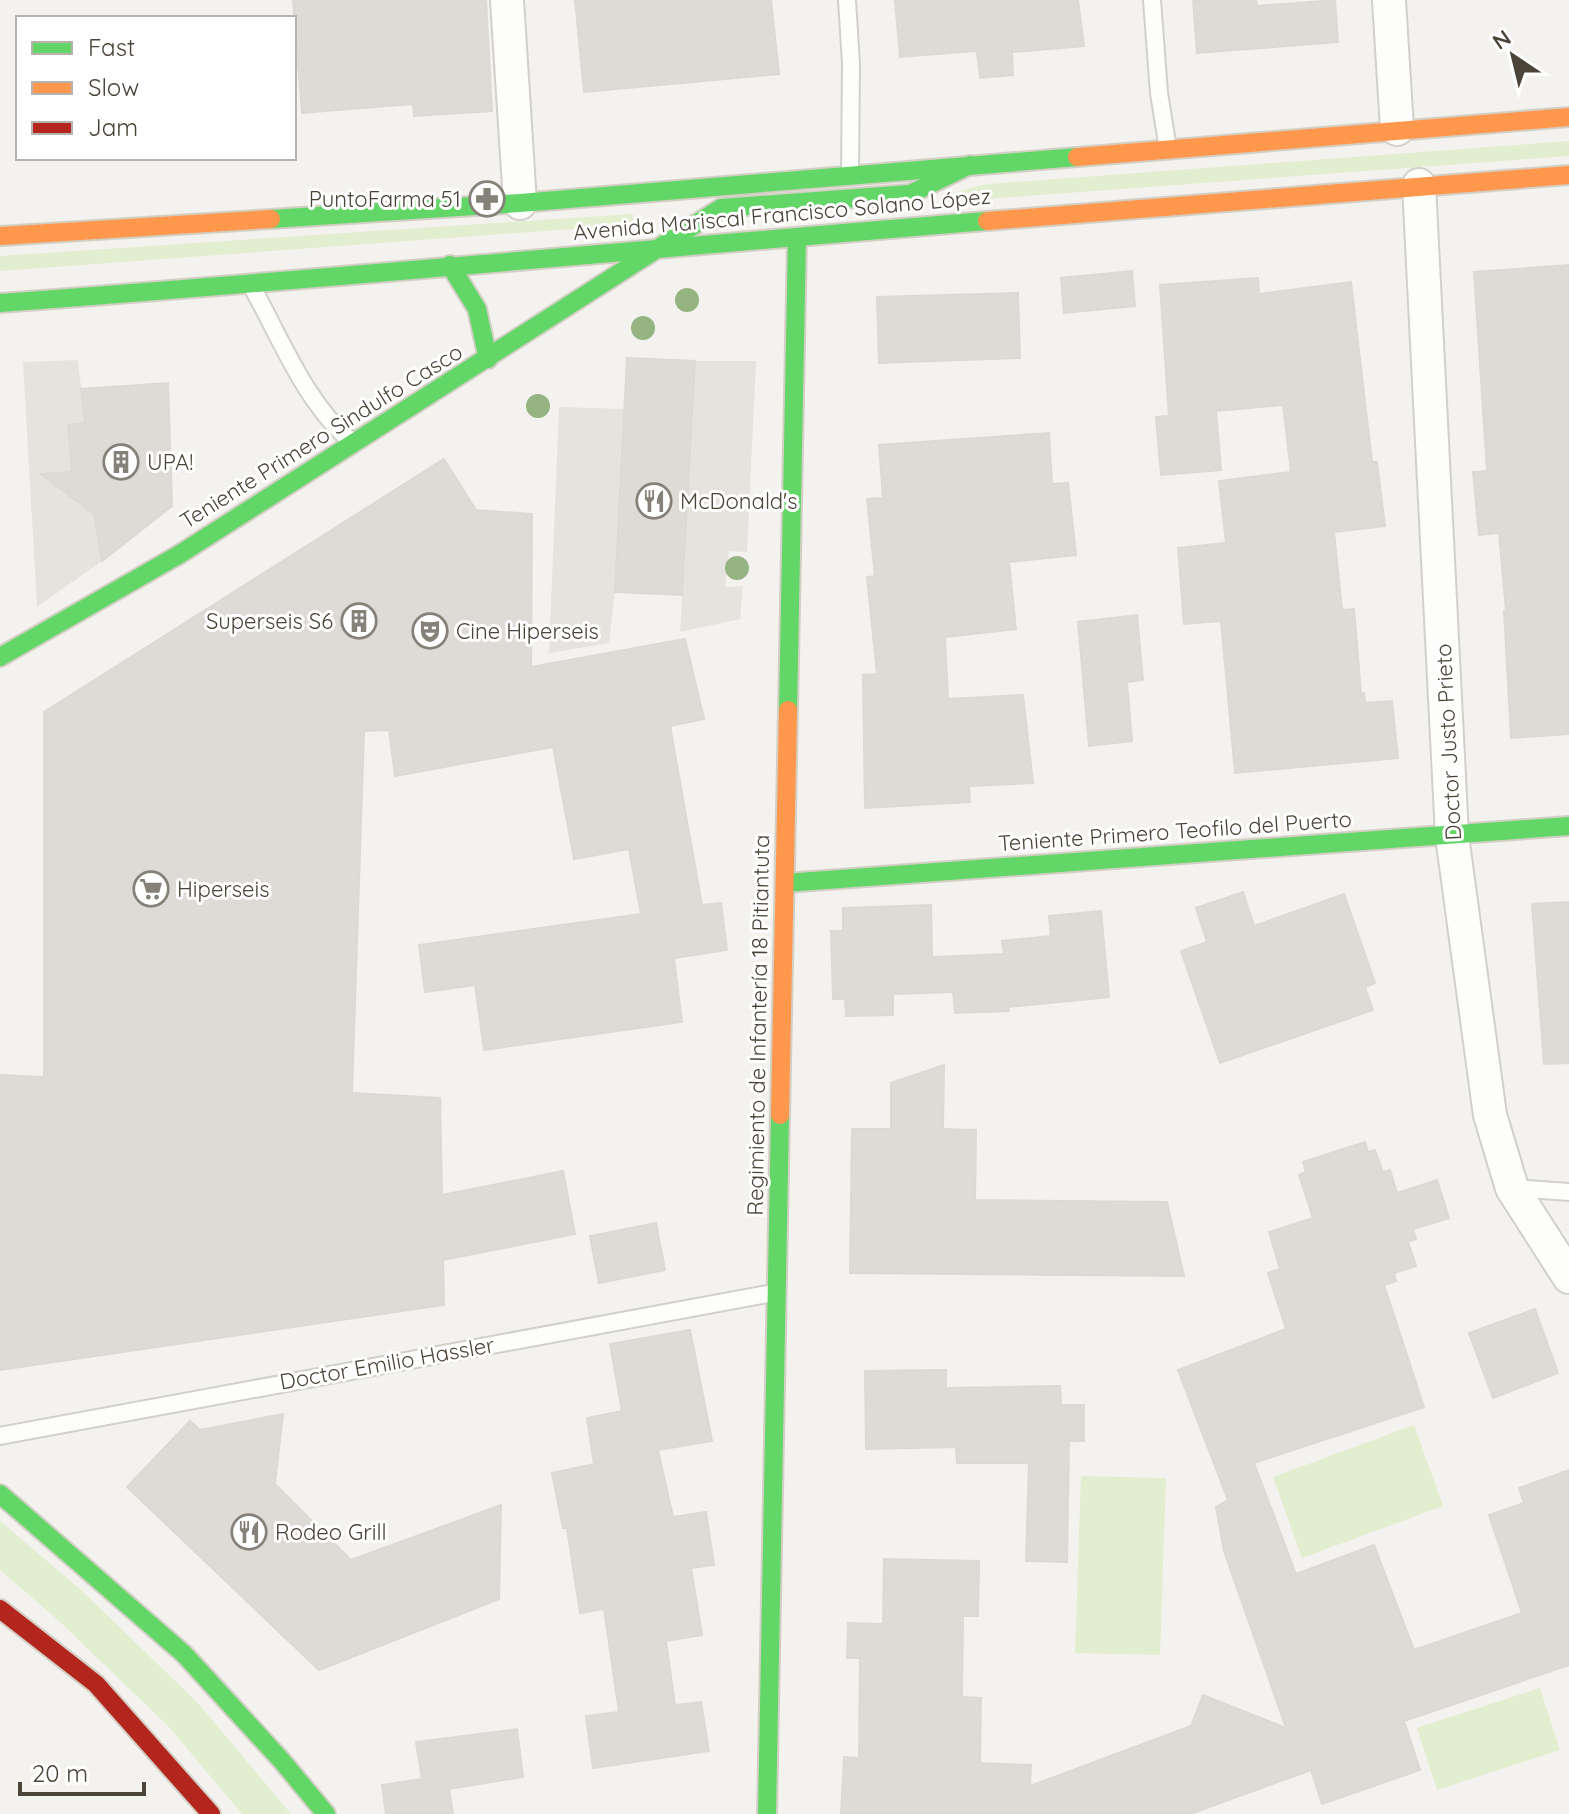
<svg xmlns="http://www.w3.org/2000/svg" width="1569" height="1814" font-family="Quicksand,sans-serif">
<style>
.green{fill:#e1eecf}
.parking{fill:#e6e3df}
.building{fill:#dedbd6;stroke:#dcd9d4;stroke-width:2}
.lines{fill:none;stroke-linecap:round;stroke-linejoin:round}
.lane-casing{stroke:#d2d0cb;stroke-width:20}
.street-casing{stroke:#d2d0cb;stroke-width:36}
.fast-casing{stroke:#d3cfc5;stroke-width:22}
.slow-casing{stroke:#d3cfc5;stroke-width:22}
.jam-casing{stroke:#d3cfc5;stroke-width:22}
.lane{stroke:#fdfdfc;stroke-width:16}
.street{stroke:#fdfdfc;stroke-width:32}
.fast{stroke:#63d668;stroke-width:18}
.slow{stroke:#ff974d;stroke-width:18}
.jam{stroke:#b3261e;stroke-width:18}
.tree{fill:#96b382}
.labels{text-anchor:middle;dominant-baseline:central;stroke-width:6;stroke-linejoin:round;paint-order:stroke}
.poi-label{font-size:22px;fill:#4b4439;stroke:#fff;text-anchor:start}
.street-label{font-size:22px;fill:#4b4439;stroke:#fff}
</style>
<rect width="100%" height="100%" fill="#f4f2ee"/>
<g class="green">
<path d="M1569,141v15l-624,46 -4,-2 3,-5 44,-11z"/>
<path d="M632,214l1,6 -6,5 -627,46v-15z"/>
<path d="M1414,1425l29,81 -141,52 -29,-81z"/>
<path d="M1081,1476l85,2 -6,177 -85,-2z"/>
<path d="M0,1521l81,69 116,112 94,112h-49l-74,-88 -109,-105 -59,-51z"/>
<path d="M1540,1688l20,62 -123,40 -20,-62z"/>
</g>
<g class="parking">
<path d="M78,360l7,63 -17,3 7,73 19,15 8,47 -65,46 -14,-245z"/>
<path d="M695,361h61l-9,191 -18,-1 -4,36 18,-1 -3,33 -60,13z"/>
<path d="M559,407l66,2 -10,183 -6,51 -60,10z"/>
</g>
<g class="building">
<path d="M293,0h193l6,111 -78,5 -1,-12 -111,9z"/>
<path d="M575,0h196l8,74 -195,18z"/>
<path d="M895,0h183l6,46 -72,6 1,23 -33,3 -3,-27 -77,6z"/>
<path d="M1193,0h63l1,6 78,-6 3,42 -141,11z"/>
<path d="M1569,265v469l-58,4 -7,-127h2l-7,-78 -20,2 -6,-63 14,-1 -13,-199z"/>
<path d="M1132,271l3,35 -71,7 -3,-35z"/>
<path d="M1258,278l1,16 92,-12 21,180h5l8,64 -51,6 8,78 12,-1 7,84h3l1,10 27,-2 6,57 -163,15 -14,-152 -37,3 -6,-76 48,-5 -7,-62 72,-9 -8,-67 -67,6 5,59 -60,5 -5,-58 13,-1 -9,-131z"/>
<path d="M1018,293l2,65 -141,5 -2,-66z"/>
<path d="M627,358l68,3 -13,234 -67,-3z"/>
<path d="M168,383l4,123 -70,55 -8,-47 -53,-40 31,-2 -4,-47 17,-2 -4,-34z"/>
<path d="M1049,433l3,51 16,-1 8,72 -67,7 7,67 -71,8 3,62 75,-4 10,88 -64,3 1,16 -105,6 -2,-133 14,-1 -10,-97 8,-1 -8,-77 16,-1 -4,-53z"/>
<path d="M444,459l32,51 56,4 -1,153 154,-28 19,80 -34,7 32,179 19,-2 6,47 -53,8 8,64 -198,28 -9,-65 -50,7 -6,-47 222,-31 -12,-65 -55,10 -21,-112 -158,29 -6,-46 -25,1 -12,362 88,5 2,97 121,-24 12,63 -132,26 1,45 -444,65v-295l44,2v-365z"/>
<path d="M1137,615l6,65 -16,2 5,59 -43,5 -11,-124z"/>
<path d="M1243,892l11,34 90,-32 31,89 -10,4 8,23 -153,53 -39,-112 26,-9 -11,-34z"/>
<path d="M1569,902v161l-25,1 -12,-160z"/>
<path d="M931,905l1,52 72,-3 -2,-13 49,-5 -2,-20 52,-5 8,86 -101,10 1,4 -54,2 -2,-21 -60,2v21l-47,1 -1,-17h-12l-2,-68h12v-23z"/>
<path d="M944,1065l-1,64 33,1 -1,70 192,2 17,74 -334,-3 2,-144h39v-46z"/>
<path d="M1365,1142l3,10 7,-2 8,22 7,-2 7,23 40,-13 12,38 -36,11 3,10 -8,3 8,24 -22,7 2,8 -12,4 40,122 -170,56 42,111 78,-29 40,105 108,-37 -33,-98 35,-12 -5,-15 50,-18v195l-165,56 16,49 -98,34 -11,-34 -121,44h-349l3,-57 15,1 1,-100h-13l1,-35 35,1 1,-65 95,2 -1,55h-15l-1,81 19,1 -1,65 51,2 -1,21 161,-60 12,-31 83,33 -62,-177 -8,-44 12,-7 -50,-130 108,-41 -18,-56 12,-4 -11,-37 44,-14 -14,-43 7,-3 -3,-10z"/>
<path d="M656,1223l9,47 -66,13 -9,-47z"/>
<path d="M1535,1309l23,64 -65,25 -24,-65z"/>
<path d="M690,1330l22,111 -54,9 15,67 33,-5 8,53 -23,3 11,67 -36,6 9,64 26,-3 8,49 -116,17 -7,-52 33,-4 -15,-103 -24,4 -13,-85h-4l-11,-55 42,-9 -7,-46 35,-7 -12,-67z"/>
<path d="M946,1370v18l114,-2 1,19h23v36h-15l-2,121 -41,-1 3,-98h-72l-1,-16 -90,2 -1,-78z"/>
<path d="M283,1414l-8,70 76,76 150,-55 -2,94 -180,71 -192,-183 63,-66 10,9z"/>
<path d="M517,1729l6,48 -74,12 4,25h-67l-4,-29 40,-6 -6,-37z"/>
</g>
<g class="lines">
<defs>
<g id="lane">
<path d="M847,0l4,64 -1,108"/>
<path d="M1152,0l7,93 9,56"/>
<path d="M252,287c28,50 54,117 99,154"/>
<path d="M1513,1188l56,4"/>
<path d="M0,1436l773,-143"/>
</g>
<g id="street">
<path d="M507,0l13,203"/>
<path d="M1389,0l8,129"/>
<path d="M1419,185l33,651 38,279 22,73 57,89"/>
</g>
<g id="fast">
<path d="M271,219l249,-16 557,-46"/>
<path d="M450,265l27,44 11,50"/>
<path d="M0,303c329,-24 658,-55 987,-82"/>
<path d="M0,657l180,-103 541,-346 189,-14 60,-29"/>
<path d="M788,710l9,-472"/>
<path d="M785,883l784,-57"/>
<path d="M0,1494l184,160 98,107 44,53"/>
<path d="M767,1814l13,-699"/>
</g>
<g id="slow">
<path d="M1077,157l492,-40"/>
<path d="M987,221l582,-46"/>
<path d="M0,236l271,-17"/>
<path d="M780,1115l8,-405"/>
</g>
<path id="jam" d="M0,1609l96,75 115,130"/>
</defs>
<use href="#lane" class="lane-casing"/>
<use href="#street" class="street-casing"/>
<use href="#fast" class="fast-casing"/>
<use href="#slow" class="slow-casing"/>
<use href="#jam" class="jam-casing"/>
<use href="#lane" class="lane"/>
<use href="#street" class="street"/>
<use href="#fast" class="fast"/>
<use href="#slow" class="slow"/>
<use href="#jam" class="jam"/>
</g>
<g class="tree">
<circle cx="687" cy="300" r="12"/>
<circle cx="643" cy="328" r="12"/>
<circle cx="538" cy="406" r="12"/>
<circle cx="737" cy="568" r="12"/>
</g>
<defs>
<symbol id="pharmacy-ring" viewBox="-11 -11 22 22"><circle r="9.5" fill="#fff" stroke="#868178" stroke-width="1.5"/><path d="M-2-6h4v4h4v4h-4v4h-4v-4h-4v-4h4Z" fill="#868178"/></symbol>
<symbol id="building-ring" viewBox="-11 -11 22 22"><circle r="9.5" fill="#fff" stroke="#868178" stroke-width="1.5"/><path d="M-4-6H4V6H1V3H-1V6H-4ZM-2.5-4.3h1.7v1.8h-1.7ZM.8-4.3h1.7v1.8H.8ZM-2.5-1h1.7V.8h-1.7ZM.8-1h1.7V.8H.8Z" fill="#868178"/></symbol>
<symbol id="restaurant-ring" viewBox="-11 -11 22 22"><circle r="9.5" fill="#fff" stroke="#868178" stroke-width="1.5"/><path d="M-5-6h1v4h1v-4h1v4h1v-4h1v5L-1.5 .5V6h-2V.5L-5-1ZM5-6V6H3V1.5H1.5Q1.5-4 5-6Z" fill="#868178"/></symbol>
<symbol id="theatre-ring" viewBox="-11 -11 22 22"><circle r="9.5" fill="#fff" stroke="#868178" stroke-width="1.5"/><path d="M-5-5.5Q0-4 5-5.5V0Q5 5 0 6Q-5 5-5 0ZM-3.3-2.5H-1v1.5H-3.3ZM1-2.5H3.3v1.5H1ZM-2.8 1Q0 5.5 2.8 1Z" fill="#868178"/></symbol>
<symbol id="supermarket-ring" viewBox="-11 -11 22 22"><circle r="9.5" fill="#fff" stroke="#868178" stroke-width="1.5"/><path d="M-6-5.5h2.5l.6 2H6L4.5 2H-2.5L-4.4-4H-6ZM-1.5 3.2a1.3 1.3 0 1 0 .1 0ZM3 3.2a1.3 1.3 0 1 0 .1 0Z" fill="#868178"/></symbol>
</defs>
<g fill-rule="evenodd">
<use href="#pharmacy-ring" x="467" y="179" width="40" height="40"/>
<use href="#building-ring" x="101" y="442" width="40" height="40"/>
<use href="#restaurant-ring" x="634" y="481" width="40" height="40"/>
<use href="#building-ring" x="339" y="601" width="40" height="40"/>
<use href="#theatre-ring" x="410" y="611" width="40" height="40"/>
<use href="#supermarket-ring" x="131" y="869" width="40" height="40"/>
<use href="#restaurant-ring" x="229" y="1512" width="40" height="40"/>
</g>
<g class="labels">
<g class="poi-label">
<text x="461" y="199" text-anchor="end">PuntoFarma 51</text>
<text x="147" y="462">UPA!</text>
<text x="680" y="501">McDonald's</text>
<text x="333" y="621" text-anchor="end">Superseis S6</text>
<text x="456" y="631">Cine Hiperseis</text>
<text x="177" y="889">Hiperseis</text>
<text x="275" y="1532">Rodeo Grill</text>
</g>
<g class="street-label">
<text transform="translate(782 214) rotate(-5)">Avenida Mariscal Francisco Solano López</text>
<text transform="translate(321 436) rotate(-32)">Teniente Primero Sindulfo Casco</text>
<text transform="translate(1448 742) rotate(-93)">Doctor Justo Prieto</text>
<text transform="translate(1175 831) rotate(-4)">Teniente Primero Teofilo del Puerto</text>
<text transform="translate(758 1025) rotate(-89)">Regimiento de Infantería 18 Pitiantuta</text>
<text transform="translate(387 1363) rotate(-10)">Doctor Emilio Hassler</text>
</g>
</g>
<rect x="16" y="16" width="280" height="144" fill="#ffffff" stroke="#b7b4b0" stroke-width="2"/>
<rect x="32" y="42" width="40" height="12" fill="#63d668" stroke="#b7b4b0" stroke-width="2"/>
<text x="88" y="56" font-size="24" fill="#4b4439">Fast</text>
<rect x="32" y="82" width="40" height="12" fill="#ff974d" stroke="#b7b4b0" stroke-width="2"/>
<text x="88" y="96" font-size="24" fill="#4b4439">Slow</text>
<rect x="32" y="122" width="40" height="12" fill="#b3261e" stroke="#b7b4b0" stroke-width="2"/>
<text x="88" y="136" font-size="24" fill="#4b4439">Jam</text>
<g transform="translate(1513 56) rotate(325)" stroke="#ffffff" stroke-width="6" paint-order="stroke">
<path d="M0-6L14 30L0 20L-14 30Z" fill="#4b4439"/>
<text y="-12" font-size="22" font-weight="bold" text-anchor="middle" fill="#4b4439">N</text>
</g>
<path d="M20 1782v12h124v-12" fill="none" stroke="#4b4439" stroke-width="4"/>
<text x="32" y="1782" font-size="24" fill="#4b4439" stroke="#ffffff" stroke-width="6" paint-order="stroke">20 m</text>
</svg>
